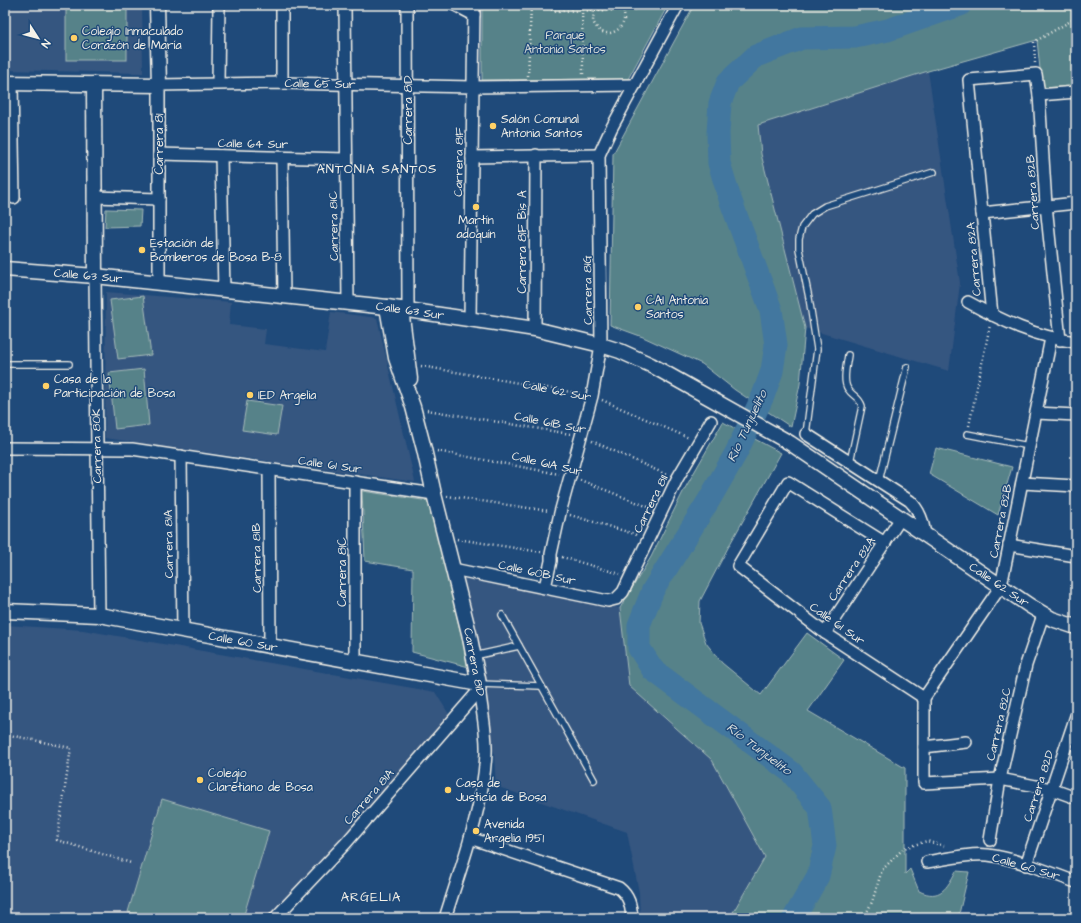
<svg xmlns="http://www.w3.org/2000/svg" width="1081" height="923" font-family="'Architects Daughter',sans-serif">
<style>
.built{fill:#365680}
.green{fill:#568289;stroke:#a5bab8}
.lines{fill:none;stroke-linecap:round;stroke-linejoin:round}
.river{stroke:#42779f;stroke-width:23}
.service-casing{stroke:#f4f1e8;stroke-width:8}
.minor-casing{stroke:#f4f1e8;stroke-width:14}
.tertiary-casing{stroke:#f4f1e8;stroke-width:17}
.path{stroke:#f4f1e8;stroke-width:2.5;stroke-dasharray:1 3;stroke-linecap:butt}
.service{stroke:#1f4a7a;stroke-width:5.5}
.minor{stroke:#1f4a7a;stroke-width:11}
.tertiary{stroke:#1f4a7a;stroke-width:14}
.poi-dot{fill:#ffd166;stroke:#1f4a7a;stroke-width:1.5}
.labels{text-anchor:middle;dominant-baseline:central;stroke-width:3;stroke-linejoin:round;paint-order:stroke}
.poi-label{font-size:12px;fill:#f4f1e8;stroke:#1f4a7a;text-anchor:start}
.park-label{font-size:12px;fill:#dce0da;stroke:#1f4a7a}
.street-label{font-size:12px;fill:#f4f1e8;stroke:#1f4a7a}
.neighbourhood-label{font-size:13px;letter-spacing:1px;fill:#f4f1e8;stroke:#1f4a7a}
.water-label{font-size:13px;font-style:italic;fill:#d9dfdd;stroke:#1f4a7a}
</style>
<rect width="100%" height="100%" fill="#1f4a7a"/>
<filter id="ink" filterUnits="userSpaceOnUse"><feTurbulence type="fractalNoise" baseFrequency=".025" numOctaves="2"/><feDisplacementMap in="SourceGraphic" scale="8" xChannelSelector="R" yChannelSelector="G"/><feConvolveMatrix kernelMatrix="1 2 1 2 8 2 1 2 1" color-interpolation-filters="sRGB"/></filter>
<g filter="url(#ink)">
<g class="built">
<path d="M5,5h137l1,68 -138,-3z"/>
<path d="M928,71l32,212 -11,88 -144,-43 -44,-174 -3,-29z"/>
<path d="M106,292l125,10 -2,23 37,4 -2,15 61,8 6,-40 46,6 38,164 -310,-44z"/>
<path d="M459,578l161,30 9,78 83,74 53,97 -33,57v4h-92l-1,-26 -12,-60 -131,-46 -2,-32 -10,-70z"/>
<path d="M5,625l78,5 352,62 15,24 -76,88 -106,114h-263z"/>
</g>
<g class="green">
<rect x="66" y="5" width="61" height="55"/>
<path d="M482,5h186l-40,74 -146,1z"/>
<path d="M694,5h382v81l-34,2 -5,-48 -109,31 -170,54 3,29 44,174 -5,56 -9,43 -56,-37 -33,-26 -59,-27 -33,-12 3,-171z"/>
<path d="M106,209l35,1 -1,16 -35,1z"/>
<path d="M143,296l8,59 -33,4 -8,-59z"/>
<path d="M144,369l5,56 -34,4 -6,-56z"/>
<path d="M247,401l35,5 -5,29 -35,-5z"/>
<path d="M723,422l58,31 -51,91 -30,57 -1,22 7,20 16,20 39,32 46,-62 37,27 -36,51 97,57v106l5,-5 9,22c21,10 28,-3 37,-20l13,1 -11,46h-226v-4l33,-57 -53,-97 -83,-74 -9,-78 31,-51 33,-67z"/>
<path d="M936,448l76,19 -14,48 -69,-41z"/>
<path d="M362,491l67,10 40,166 -57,-15 1,-83 -48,-8z"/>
<path d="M162,799l107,32 -26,87h-96l-19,-6z"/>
</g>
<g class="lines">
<path class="river" d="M794,918l24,-42 7,-30 -5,-38 -29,-36 -138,-102 -14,-22v-23l14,-35 56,-90 27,-47 27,-57 9,-25 4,-26 -5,-35 -41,-111 -11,-36 -1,-30 2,-30 8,-21 28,-26 46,-18 53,-1 33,-7 72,-25"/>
<defs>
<g id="service">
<path d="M848,355c-1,9 -6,26 0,34 5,8 11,7 14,17l-12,56"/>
<path d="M5,364h64"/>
<path d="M806,434l11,-85 -8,-51 -10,-49v-10l3,-12 10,-13 13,-8 109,-34"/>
<path d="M967,434l62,12"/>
<path d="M879,481l28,-114"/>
<path d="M502,615l92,165"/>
<path d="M474,656l45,-10"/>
<path d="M479,684l62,2"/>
</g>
<g id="minor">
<path d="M345,5l3,298"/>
<path d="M407,5l1,305"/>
<path d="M455,5l19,10"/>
<path d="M12,83l2,115"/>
<path d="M218,83l1,-78"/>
<path d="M282,83v-78"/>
<path d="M1039,95l37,-3"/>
<path d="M159,154l187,5"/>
<path d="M221,156l3,134"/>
<path d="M472,157l127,-2"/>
<path d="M282,158l2,139"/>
<path d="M94,197l65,2"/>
<path d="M982,213l94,-10"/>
<path d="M95,276l4,339"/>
<path d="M159,283v-198l123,-2 191,4 162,-2"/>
<path d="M968,302c34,19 68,35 108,40"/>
<path d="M992,315l-23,-235 67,-6 3,21 7,110 14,135"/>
<path d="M470,319l4,-314"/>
<path d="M535,329l1,-174"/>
<path d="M1051,338l-50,248 -77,112v85l76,-4 51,10 25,9"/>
<path d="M1036,413l40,2"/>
<path d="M806,434l104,67c10,10 13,20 15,34"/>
<path d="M5,448l127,1 302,45"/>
<path d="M181,456l2,175"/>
<path d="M269,469l1,178"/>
<path d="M355,482v180"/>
<path d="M1022,483l54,3"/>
<path d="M885,543l-97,-61 -50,84 87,67 99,65"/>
<path d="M1009,545l67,11"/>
<path d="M453,569l155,32 8,-2 7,-7 54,-113 34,-58"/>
<path d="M545,587l6,-26v-7l9,-41 32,-117 9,-51 -2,-190 12,-26 67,-124"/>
<path d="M825,633l76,-115"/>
<path d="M924,747l42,-5"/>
<path d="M470,838l149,50c10,8 12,17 13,30"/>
<path d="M990,840l10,-61 26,-114 17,-50"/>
<path d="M927,862c19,-3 42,-9 61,-7 30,4 60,17 88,27"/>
<path d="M1026,865l50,-149"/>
<path d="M275,918l71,-75 134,-154"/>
<path d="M445,918c17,-54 38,-109 41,-165 1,-22 -5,-45 -7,-67"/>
</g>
<g id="tertiary">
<path d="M5,83l154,2 -2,-80"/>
<path d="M94,84l1,192"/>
<path d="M5,269l90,7 292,31 148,22 66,16 19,6 31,14 139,78 240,163 22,13 24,8"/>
<path d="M401,309l9,70"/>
<path d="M5,611l94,4 380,69 -10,-51 -35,-139 -10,-45 -11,-42 -17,-49 -9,-51"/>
</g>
</defs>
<use href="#service" class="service-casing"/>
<use href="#minor" class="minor-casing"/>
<use href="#tertiary" class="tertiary-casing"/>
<g class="path">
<path d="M540,5l15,6 68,-1 42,-3"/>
<path d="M582,5l1,69"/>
<path d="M598,5l-4,5 -1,11c11,27 44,3 26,-16"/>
<path d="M789,5l15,1 11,-1"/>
<path d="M1035,63l-1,-21 42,-24"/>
<path d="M528,76l3,-71"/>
<path d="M421,366l161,28"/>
<path d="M602,400l87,38"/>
<path d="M427,410l143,24"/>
<path d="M969,426l21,-101"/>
<path d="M592,441l75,34"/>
<path d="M437,451l122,23"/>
<path d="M580,480l71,28"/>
<path d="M447,496l102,15"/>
<path d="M570,515l68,20"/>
<path d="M457,539l84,13"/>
<path d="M562,557l58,17"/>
<path d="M5,734l66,14 -14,92 74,23"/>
<path d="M864,918l8,-16 10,-32 22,-22 23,-7 17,5"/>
</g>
<use href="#service" class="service"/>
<use href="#minor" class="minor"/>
<use href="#tertiary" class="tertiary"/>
</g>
</g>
<g class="poi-dot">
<circle cx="74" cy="38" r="4"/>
<circle cx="493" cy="126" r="4"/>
<circle cx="476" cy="207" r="4"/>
<circle cx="142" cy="250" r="4"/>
<circle cx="638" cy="307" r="4"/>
<circle cx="46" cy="386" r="4"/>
<circle cx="250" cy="395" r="4"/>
<circle cx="200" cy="780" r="4"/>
<circle cx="448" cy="790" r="4"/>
<circle cx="476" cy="831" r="4"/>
</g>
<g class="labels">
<g class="poi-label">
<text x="82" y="31">Colegio Inmaculado<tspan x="82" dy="14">Corazón de María</tspan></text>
<text x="501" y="119">Salón Comunal<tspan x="501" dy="14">Antonia Santos</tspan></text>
<text x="476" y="220" text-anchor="middle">Martín<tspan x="476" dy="14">adoquín</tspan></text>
<text x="150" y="243">Estación de<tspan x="150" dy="14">Bomberos de Bosa B-8</tspan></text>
<text x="646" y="300">CAI Antonia<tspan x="646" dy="14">Santos</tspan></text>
<text x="54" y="379">Casa de la<tspan x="54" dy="14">Participación de Bosa</tspan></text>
<text x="258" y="395">IED Argelia</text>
<text x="208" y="773">Colegio<tspan x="208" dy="14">Claretiano de Bosa</tspan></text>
<text x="456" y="783">Casa de<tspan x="456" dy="14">Justicia de Bosa</tspan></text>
<text x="484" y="824">Avenida<tspan x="484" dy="14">Argelia 1951</tspan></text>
</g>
<g class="park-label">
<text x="565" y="35">Parque<tspan x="565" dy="14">Antonia Santos</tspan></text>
</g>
<g class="street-label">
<text transform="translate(320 84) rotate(1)">Calle 65 Sur</text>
<text transform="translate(408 110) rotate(-90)">Carrera 81D</text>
<text transform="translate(159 144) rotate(-90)">Carrera 81</text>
<text transform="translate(253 144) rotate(1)">Calle 64 Sur</text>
<text transform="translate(459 162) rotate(-89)">Carrera 81F</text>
<text transform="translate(1033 192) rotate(-94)">Carrera 82B</text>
<text transform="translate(334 226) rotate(-91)">Carrera 81C</text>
<text transform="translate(522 242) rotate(-90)">Carrera 81F Bis A</text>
<text transform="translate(974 259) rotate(-95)">Carrera 82A</text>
<text transform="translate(88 276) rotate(5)">Calle 63 Sur</text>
<text transform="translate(588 290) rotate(-91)">Carrera 81G</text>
<text transform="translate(410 311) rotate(8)">Calle 63 Sur</text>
<text transform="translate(557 391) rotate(11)">Calle 62 Sur</text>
<text transform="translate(550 423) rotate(11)">Calle 61B Sur</text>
<text transform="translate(97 446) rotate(-91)">Carrera 80K</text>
<text transform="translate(547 464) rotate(13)">Calle 61A Sur</text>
<text transform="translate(330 465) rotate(8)">Calle 61 Sur</text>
<text transform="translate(651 504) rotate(-64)">Carrera 81I</text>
<text transform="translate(1001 521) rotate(-79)">Carrera 82B</text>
<text transform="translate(169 544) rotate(-91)">Carrera 81A</text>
<text transform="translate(257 558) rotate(-91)">Carrera 81B</text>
<text transform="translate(852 569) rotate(-56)">Carrera 82A</text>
<text transform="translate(342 572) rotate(-90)">Carrera 81C</text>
<text transform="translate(537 573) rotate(12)">Calle 60B Sur</text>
<text transform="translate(999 585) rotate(34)">Calle 62 Sur</text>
<text transform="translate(837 624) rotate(35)">Calle 61 Sur</text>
<text transform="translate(243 642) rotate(10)">Calle 60 Sur</text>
<text transform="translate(474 662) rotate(79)">Carrera 81D</text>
<text transform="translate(999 724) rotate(-77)">Carrera 82C</text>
<text transform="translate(1039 786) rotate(-72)">Carrera 82D</text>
<text transform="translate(369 797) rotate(-49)">Carrera 81A</text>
<text transform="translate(1026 867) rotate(16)">Calle 60 Sur</text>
</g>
<g class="neighbourhood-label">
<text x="377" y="169">ANTONIA SANTOS</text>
<text x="371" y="897">ARGELIA</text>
</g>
<g class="water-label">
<text transform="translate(747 426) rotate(-65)">Río Tunjuelito</text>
<text transform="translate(759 749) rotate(37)">Río Tunjuelito</text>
</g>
</g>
<rect width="1081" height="923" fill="none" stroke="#1f4a7a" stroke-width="20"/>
<rect x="10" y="10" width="1061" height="903" fill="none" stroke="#f4f1e8" stroke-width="1.5" filter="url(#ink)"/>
<g transform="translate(38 38) rotate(126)" stroke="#1f4a7a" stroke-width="3" paint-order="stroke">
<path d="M0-3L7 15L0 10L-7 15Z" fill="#f4f1e8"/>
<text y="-6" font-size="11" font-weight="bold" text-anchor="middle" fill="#f4f1e8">N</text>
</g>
</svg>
